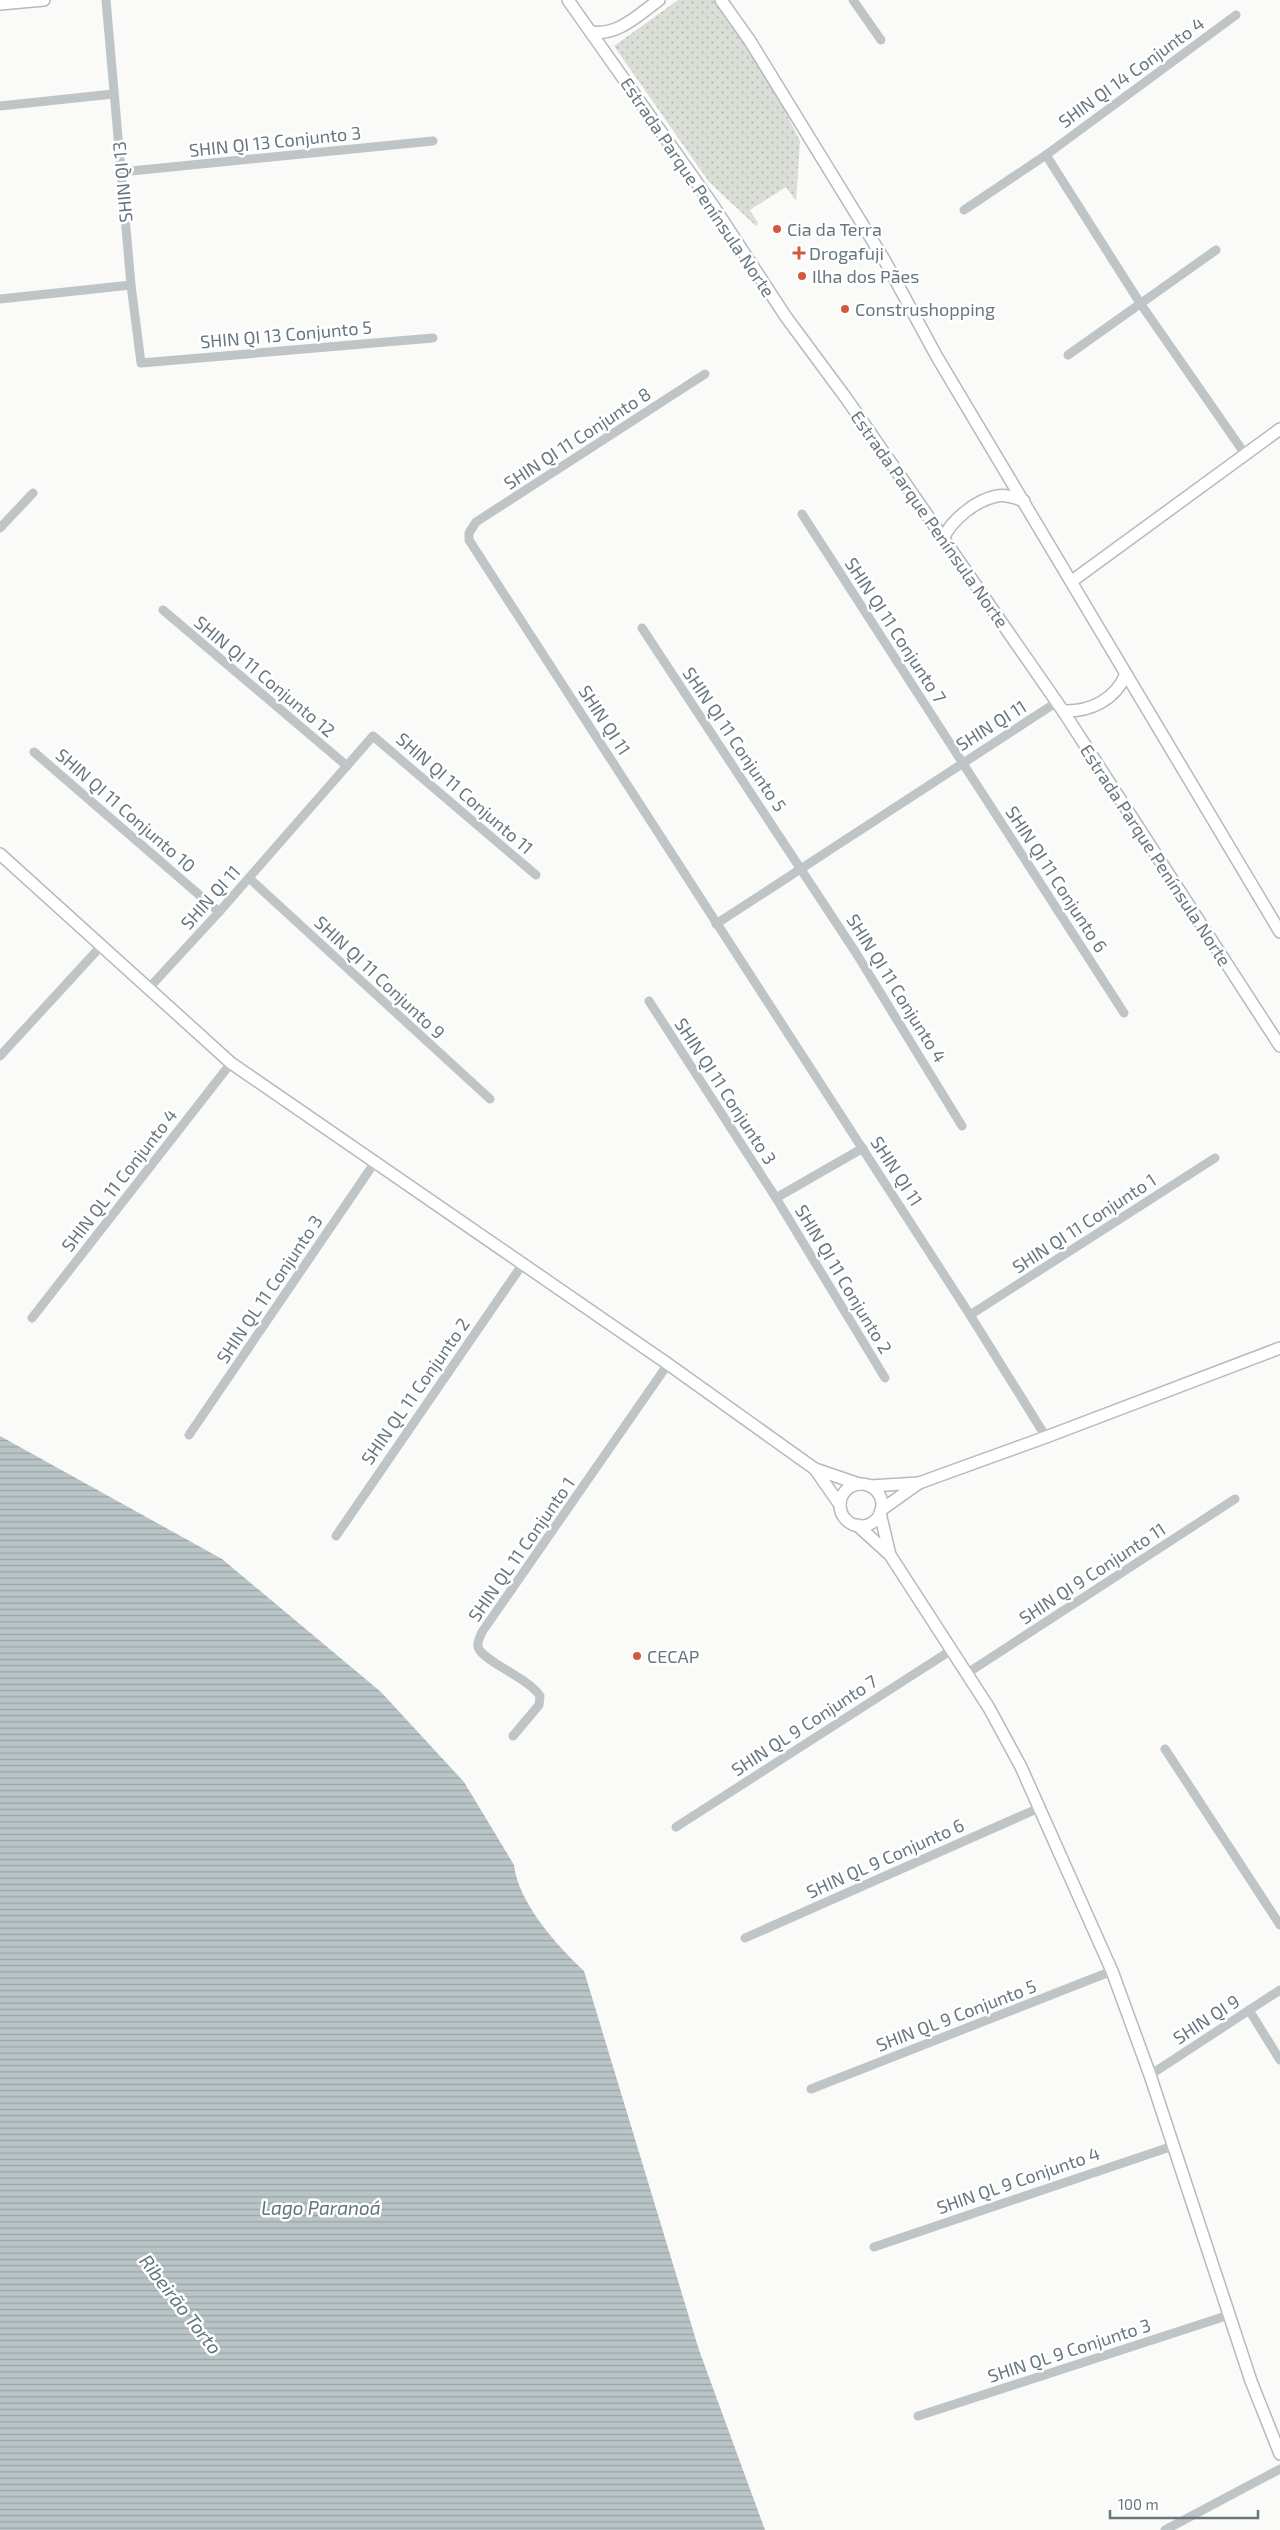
<svg xmlns="http://www.w3.org/2000/svg" width="1280" height="2530" font-family="'Exo 2',sans-serif">
<style>
.grass{fill:url(#grass-dots)}
.water{fill:url(#water-rules)}
.lines{fill:none;stroke-linecap:round;stroke-linejoin:round}
.secondary-casing{stroke:#b4babe;stroke-width:14}
.street{stroke:#bfc4c7;stroke-width:9}
.secondary{stroke:#fff;stroke-width:11}
.poi-dot{fill:#d2583f;stroke:#fff;stroke-width:2}
.labels{text-anchor:middle;dominant-baseline:central;stroke-width:5;stroke-linejoin:round;paint-order:stroke}
.street-label{font-size:18px;fill:#677780;stroke:#fff}
.poi-label{font-size:18px;fill:#677780;stroke:#fff;text-anchor:start}
.water-label{font-size:19px;font-style:italic;fill:#627579;stroke:#fff}
</style>
<defs>
<pattern id="grass-dots" width="8" height="8" patternUnits="userSpaceOnUse" patternTransform="scale(1.25)"><rect width="8" height="8" fill="#daded7"/><path d="M2 2h.1M6 6h.1" fill="none" stroke="#b5b9b4" stroke-width="1.8" stroke-linecap="round"/></pattern>
<pattern id="water-rules" width="6" height="5" patternUnits="userSpaceOnUse" patternTransform="scale(1.25)"><rect width="6" height="5" fill="#b9c4c7"/><path d="M0 2.5h6" fill="none" stroke="#9aa4a7"/></pattern>
</defs>
<rect width="100%" height="100%" fill="#fafaf8"/>
<path class="grass" d="M678,0h38l52,77 32,64 -4,60 -10,-14 -36,23 8,13 -2,3 -47,-44 -95,-136z"/>
<path class="water" d="M0,1436l222,123 159,133 83,90 50,83c4,37 43,81 70,106l115,379 66,180h-765z"/>
<g class="lines">
<defs>
<g id="secondary">
<path d="M568,0l144,204 74,113 60,81 217,313 217,335"/>
<path d="M721,0l29,41 135,220 52,96 343,575"/>
<path d="M0,4l44,-4"/>
<path d="M591,32c27,4 47,-17 68,-32"/>
<path d="M943,539c8,-19 33,-39 54,-43 9,-2 18,2 27,5"/>
<path d="M1072,581l208,-152"/>
<path d="M1063,711c27,1 52,-11 63,-37"/>
<path d="M0,854l231,209 437,301 147,105 44,15"/>
<path d="M815,1469l25,36"/>
<circle cx="861" cy="1505" r="21"/>
<path d="M870,1486l49,-3 127,-46 234,-89"/>
<path d="M881,1510l38,-27"/>
<path d="M880,1513l10,42"/>
<path d="M857,1525l33,30 99,153 32,59 91,204 38,104 101,306 29,73"/>
</g>
</defs>
<use href="#secondary" class="secondary-casing"/>
<g class="street">
<path d="M106,0l25,285 10,78 292,-25"/>
<path d="M853,0l28,40"/>
<path d="M0,106l113,-12"/>
<path d="M1046,155l94,148 105,151"/>
<path d="M121,172l312,-31"/>
<path d="M964,210l82,-55 190,-140"/>
<path d="M0,299l131,-14"/>
<path d="M1068,355l148,-105"/>
<path d="M705,374l-229,148 -7,11v7l501,775 76,122"/>
<path d="M802,514l322,499"/>
<path d="M0,528l33,-35"/>
<path d="M163,610l184,156"/>
<path d="M642,628l214,325 106,173"/>
<path d="M34,752l185,160"/>
<path d="M249,878l241,221"/>
<path d="M716,924l341,-222"/>
<path d="M149,988l70,-76 154,-176 163,139"/>
<path d="M649,1001l127,197 109,180"/>
<path d="M0,1056l102,-111"/>
<path d="M776,1198l87,-50"/>
<path d="M970,1315l245,-157"/>
<path d="M32,1318l199,-255"/>
<path d="M189,1435l186,-273"/>
<path d="M336,1536l186,-271"/>
<path d="M966,1674l269,-175"/>
<path d="M513,1736l26,-31 1,-9c-11,-18 -58,-35 -62,-49 -1,-5 2,-10 4,-15l186,-268"/>
<path d="M1165,1749l115,176"/>
<path d="M676,1827l274,-176"/>
<path d="M745,1938l294,-130"/>
<path d="M1249,2010l31,50"/>
<path d="M1150,2075l130,-85"/>
<path d="M811,2089l301,-118"/>
<path d="M874,2247l299,-101"/>
<path d="M918,2416l311,-101"/>
<path d="M1165,2530l115,-61"/>
</g>
<use href="#secondary" class="secondary"/>
</g>
<g class="poi-dot">
<circle cx="777" cy="229" r="5"/>
<path d="M796.5 245.5h5v5h5v5h-5v5h-5v-5h-5v-5h5z"/>
<circle cx="802" cy="276" r="5"/>
<circle cx="845" cy="309" r="5"/>
<circle cx="637" cy="1656" r="5"/>
</g>
<g class="labels">
<g class="street-label">
<text transform="translate(1131 72) rotate(-36)">SHIN QI 14 Conjunto 4</text>
<text transform="translate(275 141) rotate(-6)">SHIN QI 13 Conjunto 3</text>
<text transform="translate(122 182) rotate(-95)">SHIN QI 13</text>
<text transform="translate(698 187) rotate(56)">Estrada Parque Península Norte</text>
<text transform="translate(286 334) rotate(-5)">SHIN QI 13 Conjunto 5</text>
<text transform="translate(577 438) rotate(-33)">SHIN QI 11 Conjunto 8</text>
<text transform="translate(930 519) rotate(55)">Estrada Parque Península Norte</text>
<text transform="translate(896 630) rotate(57)">SHIN QI 11 Conjunto 7</text>
<text transform="translate(265 676) rotate(40)">SHIN QI 11 Conjunto 12</text>
<text transform="translate(605 720) rotate(57)">SHIN QI 11</text>
<text transform="translate(991 725) rotate(-32)">SHIN QI 11</text>
<text transform="translate(735 739) rotate(56)">SHIN QI 11 Conjunto 5</text>
<text transform="translate(465 793) rotate(41)">SHIN QI 11 Conjunto 11</text>
<text transform="translate(126 810) rotate(41)">SHIN QI 11 Conjunto 10</text>
<text transform="translate(1156 855) rotate(57)">Estrada Parque Península Norte</text>
<text transform="translate(1057 879) rotate(57)">SHIN QI 11 Conjunto 6</text>
<text transform="translate(210 897) rotate(-48)">SHIN QI 11</text>
<text transform="translate(380 977) rotate(43)">SHIN QI 11 Conjunto 9</text>
<text transform="translate(897 988) rotate(58)">SHIN QI 11 Conjunto 4</text>
<text transform="translate(726 1091) rotate(57)">SHIN QI 11 Conjunto 3</text>
<text transform="translate(897 1171) rotate(57)">SHIN QI 11</text>
<text transform="translate(119 1180) rotate(-52)">SHIN QL 11 Conjunto 4</text>
<text transform="translate(1084 1223) rotate(-33)">SHIN QI 11 Conjunto 1</text>
<text transform="translate(844 1279) rotate(59)">SHIN QI 11 Conjunto 2</text>
<text transform="translate(269 1289) rotate(-56)">SHIN QL 11 Conjunto 3</text>
<text transform="translate(415 1391) rotate(-55)">SHIN QL 11 Conjunto 2</text>
<text transform="translate(521 1549) rotate(-55)">SHIN QL 11 Conjunto 1</text>
<text transform="translate(1092 1573) rotate(-33)">SHIN QI 9 Conjunto 11</text>
<text transform="translate(804 1725) rotate(-33)">SHIN QL 9 Conjunto 7</text>
<text transform="translate(885 1858) rotate(-24)">SHIN QL 9 Conjunto 6</text>
<text transform="translate(956 2015) rotate(-21)">SHIN QL 9 Conjunto 5</text>
<text transform="translate(1206 2019) rotate(-33)">SHIN QI 9</text>
<text transform="translate(1018 2180) rotate(-19)">SHIN QL 9 Conjunto 4</text>
<text transform="translate(1069 2350) rotate(-18)">SHIN QL 9 Conjunto 3</text>
</g>
<g class="poi-label">
<text x="787" y="229">Cia da Terra</text>
<text x="809" y="253">Drogafuji</text>
<text x="812" y="276">Ilha dos Pães</text>
<text x="855" y="309">Construshopping</text>
<text x="647" y="1656">CECAP</text>
</g>
<g class="water-label">
<text x="321" y="2207">Lago Paranoá</text>
<text transform="translate(181 2304) rotate(52)">Ribeirão Torto</text>
</g>
</g>
<path d="M1110 2510v8h148v-8" fill="none" stroke="#677780" stroke-width="2.5"/>
<text x="1118" y="2510" font-size="15" fill="#677780" stroke="#ffffff" stroke-width="4" paint-order="stroke">100 m</text>
</svg>
